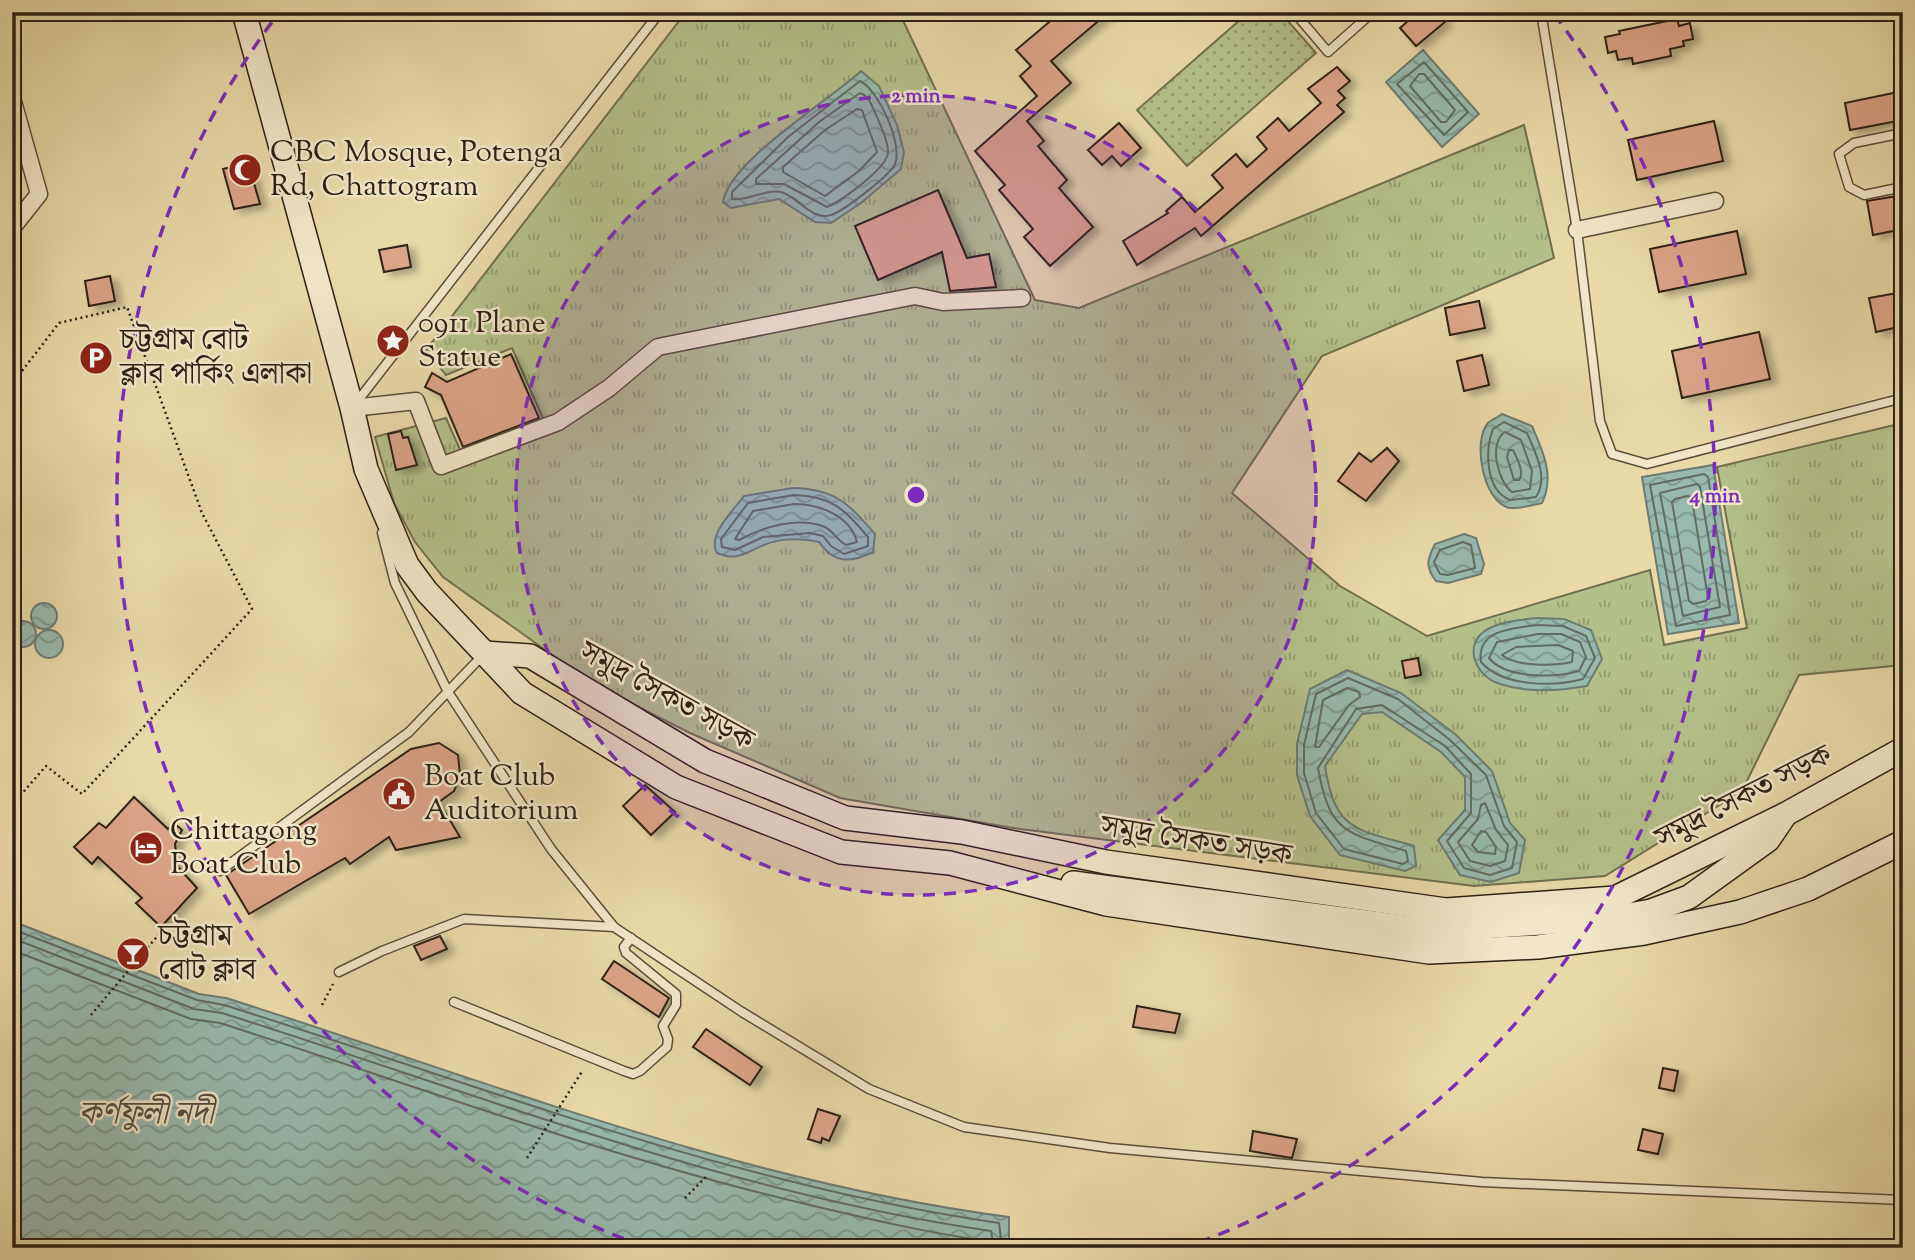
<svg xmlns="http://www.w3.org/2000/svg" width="1915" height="1260" font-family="'Sorts Mill Goudy','Noto Serif Bengali',serif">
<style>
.grass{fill:url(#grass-tufts);stroke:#707050;stroke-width:2}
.park{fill:url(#park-dots);stroke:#707050;stroke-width:2}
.water{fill:url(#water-waves);stroke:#6d7c71;stroke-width:2}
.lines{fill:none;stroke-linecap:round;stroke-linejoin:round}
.shore{stroke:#626c62;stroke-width:2}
.building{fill:#dba488;stroke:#2d2015;stroke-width:2;filter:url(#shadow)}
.service-casing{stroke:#5c4e3a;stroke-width:11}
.minor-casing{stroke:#5c4e3a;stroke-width:19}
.secondary-casing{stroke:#2d2015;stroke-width:26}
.path{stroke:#2d2015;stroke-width:2.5;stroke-dasharray:2 3.5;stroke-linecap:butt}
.service{stroke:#f1e6c7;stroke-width:8}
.minor{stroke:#f1e6c7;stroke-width:16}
.secondary{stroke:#f1e6c7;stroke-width:23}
.ring{fill:none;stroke:#7b2cbf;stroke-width:3.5;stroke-dasharray:12 9}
.labels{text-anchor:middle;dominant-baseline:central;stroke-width:5;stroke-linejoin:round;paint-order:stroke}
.poi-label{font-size:30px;fill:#2d2015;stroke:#f1e6c7;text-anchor:start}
.street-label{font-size:30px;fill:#2d2015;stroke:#f1e6c7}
.water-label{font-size:32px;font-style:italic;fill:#4d4e43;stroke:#f1e6c7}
.centre{fill:#7b2cbf;stroke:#f1e6c7;stroke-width:3.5}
.ring-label{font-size:21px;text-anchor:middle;font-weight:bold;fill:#7b2cbf;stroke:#f1e6c7;stroke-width:5;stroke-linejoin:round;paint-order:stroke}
</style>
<defs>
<pattern id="grass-tufts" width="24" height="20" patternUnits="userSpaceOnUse" patternTransform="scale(1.75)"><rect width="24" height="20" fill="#b4c08a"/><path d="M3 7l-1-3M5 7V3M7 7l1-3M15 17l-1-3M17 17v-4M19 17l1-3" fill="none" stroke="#939c70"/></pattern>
<pattern id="park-dots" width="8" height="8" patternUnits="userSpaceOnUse" patternTransform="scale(1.75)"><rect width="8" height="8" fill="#b4c08a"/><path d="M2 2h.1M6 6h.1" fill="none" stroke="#939c70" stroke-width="1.8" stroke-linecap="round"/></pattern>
<pattern id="water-waves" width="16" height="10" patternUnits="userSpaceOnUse" patternTransform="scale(1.75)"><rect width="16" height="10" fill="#98b9ae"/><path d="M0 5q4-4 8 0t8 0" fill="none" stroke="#7c968c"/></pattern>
<filter id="shadow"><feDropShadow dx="7" dy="4" stdDeviation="3.5" flood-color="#0004"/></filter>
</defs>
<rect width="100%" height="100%" fill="#e9d9a9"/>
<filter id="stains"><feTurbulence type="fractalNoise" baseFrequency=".00286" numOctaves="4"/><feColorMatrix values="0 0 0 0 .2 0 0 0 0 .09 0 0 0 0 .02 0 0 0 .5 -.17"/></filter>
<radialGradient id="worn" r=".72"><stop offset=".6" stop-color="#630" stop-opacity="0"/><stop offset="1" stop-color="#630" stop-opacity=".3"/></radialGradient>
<path class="grass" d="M686,12h213l136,288 44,8 445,-183 30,133 -232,98 -90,137 108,93 87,50 223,-66 14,75 83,-17 -30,-161 186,-44v242l-104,10 -57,116 -137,85 -131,10 -454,-57 -180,-31 -150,-65 -97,-49 -150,-107 -28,-35 -21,-39 -19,-66 71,-19 16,36 82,-33 -32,-73 -66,27 -20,-25z"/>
<path class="park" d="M1249,12h31l36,41 -129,113 -50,-56z"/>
<g class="water">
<path d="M1423,50l56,64 -37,33 -56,-65z"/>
<path d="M861,71l18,15 18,39 7,27 -3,17 -40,34 -30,20 -16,-1 -36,-23 -48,9 -8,-6c6,-41 107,-102 138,-131z"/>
<path d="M1502,414l30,12c11,26 23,50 10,77 -10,2 -22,6 -32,5 -27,-5 -38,-67 -22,-85 4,-4 11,-6 14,-9z"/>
<path d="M1713,465l26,158 -71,11 -26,-157z"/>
<path d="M793,488c42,1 55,15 82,46l-2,18c-22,11 -39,12 -54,-10 -16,-4 -39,-4 -55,3 -18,7 -27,17 -47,8 -10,-18 16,-42 27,-57z"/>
<path d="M1464,534l12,4 8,26 -3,10 -33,9 -12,-2c-11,-14 -9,-21 -1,-37z"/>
<circle cx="44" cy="616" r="13"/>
<path d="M1537,618l27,1 27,11 11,29 -15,27c-28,5 -60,7 -87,-2 -26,-8 -39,-42 -10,-56 14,-7 31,-8 47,-10z"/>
<circle cx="23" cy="634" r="13"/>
<circle cx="49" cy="644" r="14"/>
<path d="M1347,670l54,23 54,41 37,37 18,52 15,17 -6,33 -28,9 -31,-7 -22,-35 27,-30v-33l-24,-25 -59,-40 -20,2 -37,52c10,66 31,63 89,80l2,20 -11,5 -65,-16 -30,-39 -13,-41v-31l13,-55z"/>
<path d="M12,921l187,73 27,4c257,81 513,184 783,219v31h-997z"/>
</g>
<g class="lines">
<g class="shore">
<path d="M1424,62l44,50 -24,23 -47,-51z"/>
<path d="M1419,74h5l31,36 -9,12h-5l-31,-36z"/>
<path d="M860,81c18,8 45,66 34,85 -7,11 -50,45 -63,49 -18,6 -32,-16 -47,-22 -17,-6 -36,9 -52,6v-7l56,-55z"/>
<path d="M860,93c9,3 12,13 16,22 5,11 12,25 12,37 0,16 -47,49 -61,55l-43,-23h-28v-5l63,-57z"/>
<path d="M857,109l5,1 15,42 -18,19 -34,25 -42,-24v-5l42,-37z"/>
<path d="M1504,422l23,11c8,19 22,44 9,64l-26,3c-25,-10 -25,-50 -17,-71z"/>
<path d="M1505,432l16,8 11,31 -2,18 -18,3c-14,-10 -24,-49 -7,-60z"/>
<path d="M1509,450h4c4,8 12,23 6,30h-5l-7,-23z"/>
<path d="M1704,474l4,3 22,138 -54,11 -26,-141z"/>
<path d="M1697,484l3,3 20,120 -37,9 -23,-123z"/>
<path d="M794,495c38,1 50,14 74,42v9l-24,8 -13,-8 -8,-10 -13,-3 -47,4 -28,13 -13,-3 -1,-8 27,-36z"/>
<path d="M1688,496l4,3 16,99 -2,3 -13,3 -4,-3 -17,-99 3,-3z"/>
<path d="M794,504c24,0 56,11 63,38l-11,3c-9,-5 -13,-14 -21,-18 -27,-11 -62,0 -86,13l-4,-1 18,-28z"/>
<path d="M1463,542l8,3 4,23 -27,7 -8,-1 -6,-12 6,-12z"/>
<path d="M1538,625l25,1 23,10 9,22 -12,21c-30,8 -80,8 -102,-17 -5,-33 33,-34 57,-37z"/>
<path d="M1538,634h23l19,8 6,15 -7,14c-24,7 -73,8 -90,-13l8,-16z"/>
<path d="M1558,645l15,6 -1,11c-18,4 -56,5 -70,-7l14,-8z"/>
<path d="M1348,678l50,21 52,41 36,35 18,51 13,16 -5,26 -22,7 -26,-7 -17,-27 24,-28v-39l-26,-28 -63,-41 -26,4 -38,59c12,66 28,65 88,83l2,10 -5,3 -59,-15 -28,-36 -12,-40v-28l12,-51z"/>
<path d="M1347,688l12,4 1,5 -11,8 -30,42h-4l8,-47z"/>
<path d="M1485,803l11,27 12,15 -3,16 -15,5 -20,-5 -12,-19 20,-23 3,-14z"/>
<path d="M1481,831l5,1 10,15 -1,7 -17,-2 -6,-7z"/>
<path d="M12,929l185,71 27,5c256,80 509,180 775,218l3,25"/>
<path d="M12,938l182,71 28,4c254,80 504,180 769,218l3,17"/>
<path d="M12,950l179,69 29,4c197,63 392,136 594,183 55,13 110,26 166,34l3,8"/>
</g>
</g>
<g class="building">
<path d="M1061,12h48l-58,49 20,22 -44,38 17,20 -6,5 29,34 -8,8 34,39 -43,39 -26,-29 9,-8 -34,-39 6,-5 -30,-34 62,-55 -17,-20 11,-10 -15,-16z"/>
<path d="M1418,12h18l9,10 -29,24 -16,-18z"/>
<path d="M1677,19l2,7 11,-3 3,16 -10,2 1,5 -14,3 1,7 -38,8 -1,-6 -14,2 -2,-9 -8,2 -3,-16 15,-3 -1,-3z"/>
<path d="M1337,67l13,14 -12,10 7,7 -8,7 7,7 -143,124 -6,-8 -58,37 -14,-24 45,-28 -2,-2 16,-14 13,15 28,-24 -11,-13 24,-21 11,13 20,-18 -10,-12 21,-19 11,13 32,-28 -13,-14z"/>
<path d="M1903,91v29l-53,10 -5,-27z"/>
<path d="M1714,121l9,40 -86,19 -9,-40z"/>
<path d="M1119,123l22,25 -20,18 -9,-10 -10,9 -14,-15z"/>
<path d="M248,163l12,41 -26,5 -11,-40z"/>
<path d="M938,190l29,68 22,-4 7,33 -46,4 -8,-39 -64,28 -23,-54z"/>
<path d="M1903,195v34l-30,6 -6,-34z"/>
<path d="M1737,231l9,43 -87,18 -9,-43z"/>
<path d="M407,245l4,22 -27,5 -5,-22z"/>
<path d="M110,276l5,25 -26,5 -4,-25z"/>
<path d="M1903,292v34l-27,6 -7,-34z"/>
<path d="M1479,301l6,27 -35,7 -5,-27z"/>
<path d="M1759,332l11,47 -88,19 -10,-47z"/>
<path d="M511,354l28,64 -76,29 -22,-52 -16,-8 7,-14 15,9z"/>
<path d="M1482,355l7,30 -25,6 -7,-30z"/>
<path d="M401,431l2,7 5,-1 9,28 -21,5 -8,-36z"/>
<path d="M1387,448l12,13 -33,40 -28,-20 21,-28 12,9z"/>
<path d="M1418,658l3,17 -16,3 -3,-17z"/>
<path d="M439,743l19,12 2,20 -6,16 -15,11 21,35 -64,13 -7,-13 -39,27 -5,-6 -96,56 -23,-39 185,-126z"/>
<path d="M645,785l30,27 -24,23 -28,-29z"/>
<path d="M134,797l34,32 6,-6 8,7 -7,14 3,23 19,21 -36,39 -25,-24 6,-5 -44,-41 -6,7 -18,-17 25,-24 7,5z"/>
<path d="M440,936l7,13 -26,11 -7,-14z"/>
<path d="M614,961l55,37 -10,19 -57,-38z"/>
<path d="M1137,1006l43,8 -5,19 -42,-6z"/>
<path d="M706,1029l56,38 -12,18 -57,-38z"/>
<path d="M1663,1068l15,3 -4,20 -15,-3z"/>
<path d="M818,1109l22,7 -11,25 -7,-3 -1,5 -13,-4z"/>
<path d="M1643,1129l20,5 -5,20 -20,-4z"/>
<path d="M1253,1131l44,8 -5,19 -42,-7z"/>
</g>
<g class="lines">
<defs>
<g id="service">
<path d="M1294,12l34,40 45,-40"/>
<path d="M1541,12l36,218 23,191 12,33 35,10 256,-66"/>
<path d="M1903,133l-49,10 -15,11 10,33 15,8 39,-8"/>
<path d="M356,403l304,-391"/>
<path d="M382,533l13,50 53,109 103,157 63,78 128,85 127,77 95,38 146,21 372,34 421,18"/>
<path d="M220,871l189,-139 74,-77"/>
<path d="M339,972l43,-21 82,-32 150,8"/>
<path d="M454,1002l170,69 9,3 7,-3 27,-24 1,-8 -5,-13 13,-21v-11l-50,-41 -2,-6 7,-9"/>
</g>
<g id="minor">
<path d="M12,98l27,96 -27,34"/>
<path d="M1577,230l138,-29"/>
<path d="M352,408l64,-7 25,65 117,-44 51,-34 49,-41 257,-51 28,6 79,-4"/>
</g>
<g id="secondary">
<path d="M244,12l108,396 14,61 41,96 20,27 95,101 154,94 165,65 109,11 156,41 323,48 109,-5 106,-14 96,-21 68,-23 95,-47"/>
<path d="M485,653l45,3 175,105 140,57 117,14 144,30 340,48 169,-12 171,-84 117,-65"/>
<path d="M1073,883l338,45 28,2 173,-12 39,-7 38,-14 79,-57 15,-22"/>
</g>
</defs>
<use href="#service" class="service-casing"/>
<use href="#minor" class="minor-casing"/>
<use href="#secondary" class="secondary-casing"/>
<g class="path">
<path d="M12,384l47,-61 68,-16 75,206 50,96 -170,185 -36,-28 -34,39"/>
<path d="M322,1005l11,-21"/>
<path d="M91,1015l69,-82"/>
<path d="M527,1158l56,-88"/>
<path d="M685,1198l22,-22"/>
</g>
<use href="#service" class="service"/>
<use href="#minor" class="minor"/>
<use href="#secondary" class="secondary"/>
</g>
<circle cx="916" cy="495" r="400" fill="#7b2cbf" fill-opacity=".12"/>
<g class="ring">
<circle cx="916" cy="495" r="400"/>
<path d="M643 1246A799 799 0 0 1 278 14M1554 14A799 799 0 0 1 1189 1246"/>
</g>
<defs>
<symbol id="mosque-disc" viewBox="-11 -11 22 22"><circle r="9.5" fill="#8f2418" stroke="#f1e6c7"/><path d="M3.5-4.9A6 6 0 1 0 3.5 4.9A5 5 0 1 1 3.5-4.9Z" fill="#fff"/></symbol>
<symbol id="sight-disc" viewBox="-11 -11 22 22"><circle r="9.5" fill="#8f2418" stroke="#f1e6c7"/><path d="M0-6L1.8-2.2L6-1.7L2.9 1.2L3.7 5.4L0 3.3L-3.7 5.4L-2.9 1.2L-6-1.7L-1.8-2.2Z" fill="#fff"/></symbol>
<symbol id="parking-disc" viewBox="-11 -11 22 22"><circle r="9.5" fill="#8f2418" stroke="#f1e6c7"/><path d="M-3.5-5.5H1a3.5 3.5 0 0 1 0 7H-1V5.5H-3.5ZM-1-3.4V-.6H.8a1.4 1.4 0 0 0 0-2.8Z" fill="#fff"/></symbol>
<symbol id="civic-disc" viewBox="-11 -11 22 22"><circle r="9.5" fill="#8f2418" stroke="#f1e6c7"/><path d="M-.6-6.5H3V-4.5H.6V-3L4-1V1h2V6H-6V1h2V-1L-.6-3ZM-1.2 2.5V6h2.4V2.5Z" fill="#fff"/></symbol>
<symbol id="hotel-disc" viewBox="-11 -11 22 22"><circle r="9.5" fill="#8f2418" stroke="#f1e6c7"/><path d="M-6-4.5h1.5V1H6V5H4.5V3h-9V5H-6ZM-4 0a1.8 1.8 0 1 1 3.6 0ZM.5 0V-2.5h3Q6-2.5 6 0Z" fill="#fff"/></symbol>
<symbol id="bar-disc" viewBox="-11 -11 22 22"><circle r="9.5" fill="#8f2418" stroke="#f1e6c7"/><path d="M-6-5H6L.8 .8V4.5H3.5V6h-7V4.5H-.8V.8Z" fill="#fff"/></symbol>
</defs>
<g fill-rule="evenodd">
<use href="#mosque-disc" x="226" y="151" width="38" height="38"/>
<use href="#sight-disc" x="374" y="322" width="38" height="38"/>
<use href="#parking-disc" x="77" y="339" width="38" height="38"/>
<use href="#civic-disc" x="380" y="775" width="38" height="38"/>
<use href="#hotel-disc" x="127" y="829" width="38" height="38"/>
<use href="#bar-disc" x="114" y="935" width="38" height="38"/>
</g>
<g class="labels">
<g class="poi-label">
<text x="270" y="153">CBC Mosque, Potenga<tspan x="270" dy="34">Rd, Chattogram</tspan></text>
<text x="418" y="324">0911 Plane<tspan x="418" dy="34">Statue</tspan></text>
<text x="120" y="341">চট্টগ্রাম বোট<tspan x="120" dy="34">ক্লাব পার্কিং এলাকা</tspan></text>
<text x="424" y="777">Boat Club<tspan x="424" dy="34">Auditorium</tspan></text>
<text x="170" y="831">Chittagong<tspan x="170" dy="34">Boat Club</tspan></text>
<text x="158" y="937">চট্টগ্রাম<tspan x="158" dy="34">বোট ক্লাব</tspan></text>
</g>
<g class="street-label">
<text transform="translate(666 697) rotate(29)">সমুদ্র সৈকত সড়ক</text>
<text transform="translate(1744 798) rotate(-27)">সমুদ্র সৈকত সড়ক</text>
<text transform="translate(1196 842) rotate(9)">সমুদ্র সৈকত সড়ক</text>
</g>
<g class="water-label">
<text x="146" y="1115">কর্ণফুলী নদী</text>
</g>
</g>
<circle cx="916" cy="495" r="10" class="centre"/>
<g class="ring-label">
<text x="916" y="102">2 min</text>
<text x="1715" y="502">4 min</text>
</g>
<rect width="1915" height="1260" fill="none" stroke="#e9d9a9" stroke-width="42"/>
<rect x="14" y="14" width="1887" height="1232" fill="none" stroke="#2d2015" stroke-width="3.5"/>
<rect x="21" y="21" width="1873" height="1218" fill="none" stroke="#2d2015" stroke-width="2"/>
<rect width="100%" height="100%" filter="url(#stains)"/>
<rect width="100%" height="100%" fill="url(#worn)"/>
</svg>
